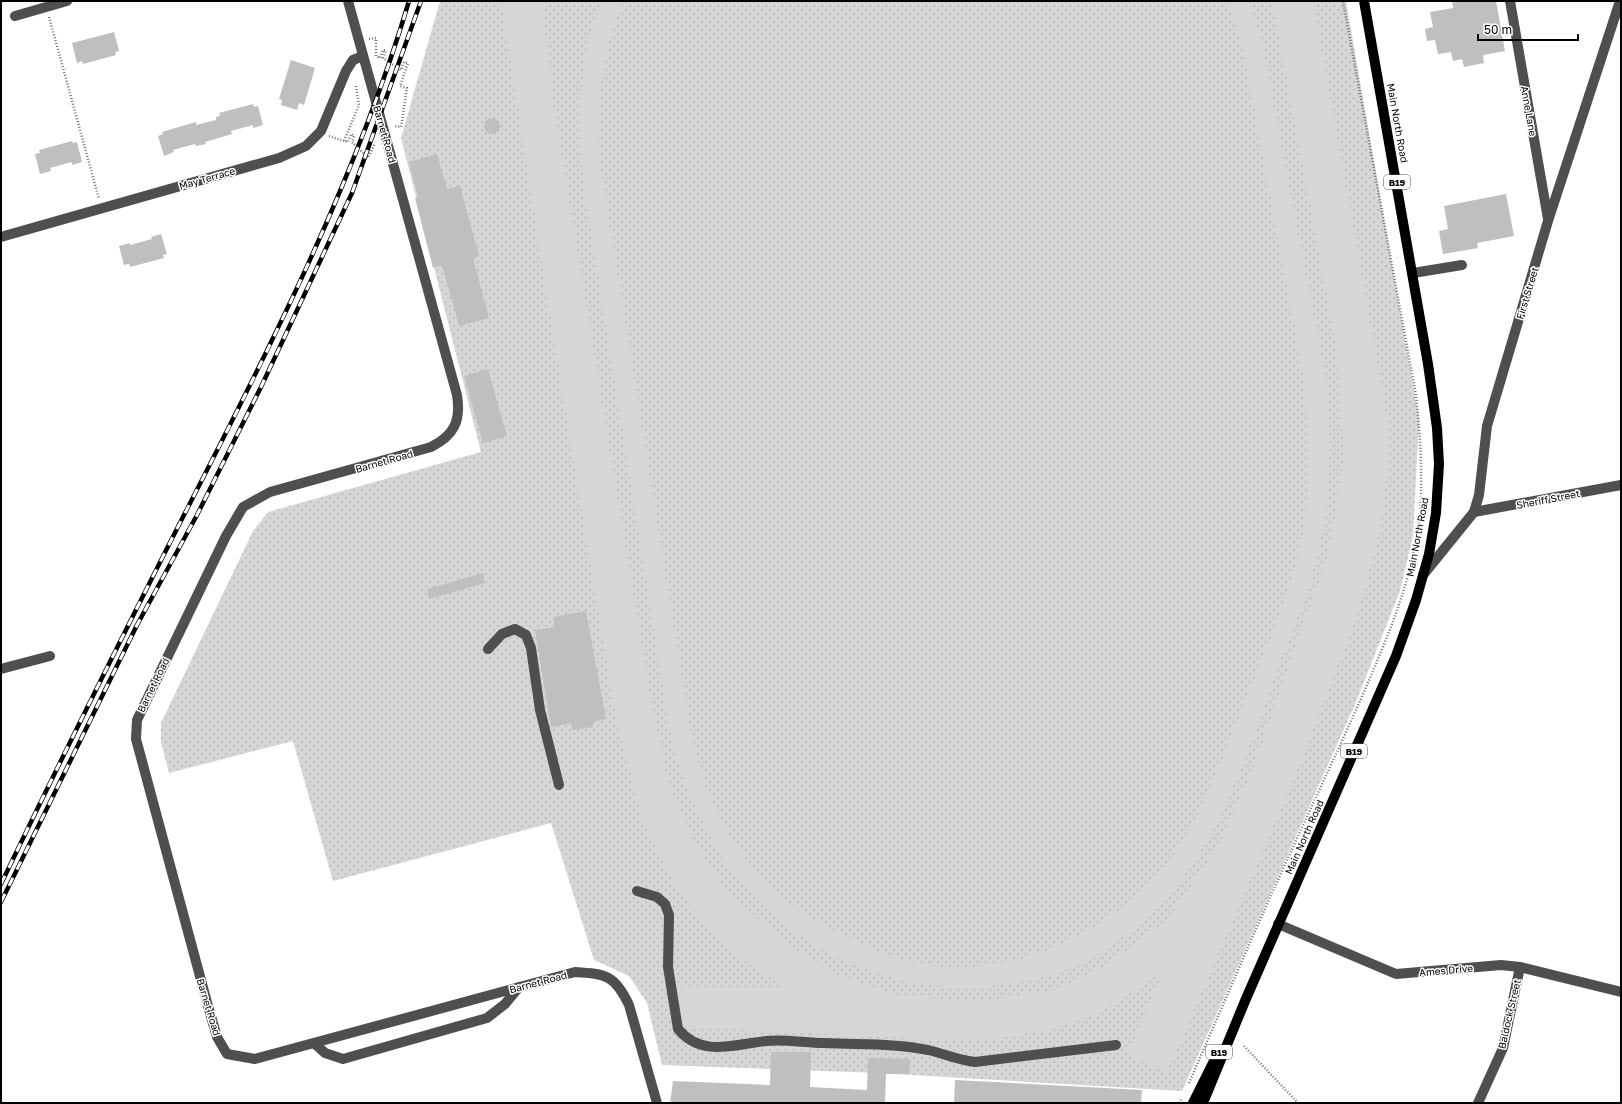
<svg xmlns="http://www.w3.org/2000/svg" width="1622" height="1104" font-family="'Golos Text',sans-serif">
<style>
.grass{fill:url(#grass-dots)}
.pitch{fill:#d6d6d6}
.building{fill:#bfbfbf}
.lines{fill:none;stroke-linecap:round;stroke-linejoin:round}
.path{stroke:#717171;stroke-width:2.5;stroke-dasharray:1 2;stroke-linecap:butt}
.minor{stroke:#4f4f4f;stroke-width:10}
.major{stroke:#000;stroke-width:10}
.rail-casing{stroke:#000;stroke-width:4.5}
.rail{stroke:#fff;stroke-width:3;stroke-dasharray:9;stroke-linecap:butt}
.labels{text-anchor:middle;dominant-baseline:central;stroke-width:3;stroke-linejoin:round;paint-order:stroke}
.shield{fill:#fff;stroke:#4c4c4c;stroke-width:1}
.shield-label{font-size:9px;font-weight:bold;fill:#000}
.street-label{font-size:10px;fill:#000;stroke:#fff}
</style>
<defs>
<pattern id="grass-dots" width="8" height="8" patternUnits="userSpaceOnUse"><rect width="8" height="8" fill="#d6d6d6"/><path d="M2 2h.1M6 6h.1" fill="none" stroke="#b6b6b6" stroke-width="1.8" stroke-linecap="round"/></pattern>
</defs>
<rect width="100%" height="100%" fill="#fff"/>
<path class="grass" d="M440,1h906l73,419 -6,116 -13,55 -44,111 -174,389 -304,-18 -216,-8 -15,-62 -18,-27 -35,-16 -43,-137 -218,58 -40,-140 -124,32 -8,-31v-19l92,-192 15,-19 213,-60 -80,-314z"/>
<g class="pitch">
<path d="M501,1h41l12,106 96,588 19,89 26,60 31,45 59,53 51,32 61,21 84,6 72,-11 51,-24 62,-45 51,-73 33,-72 79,-225 14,-90 -5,-103 -66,-357h41l74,415v61l-8,59 -24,86 -61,157 -127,294 -40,-19 36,-82c-19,12 -37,25 -57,36 -41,22 -88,28 -134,33l-300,-15 -5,-40 120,3 -51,-33 -35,-35 -30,-43 -27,-52 -28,-106 -63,-384z"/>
<path d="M603,1h21c-22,46 -26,99 -26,149l92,578c8,35 18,74 38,104 32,52 65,80 121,106 17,8 36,17 54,22 96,24 197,-19 260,-92 40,-47 61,-117 84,-173 18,-46 39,-91 51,-139 24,-102 3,-194 -16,-294 -13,-71 -26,-141 -39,-212l-9,-32 -7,-17h21l14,40c13,71 26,142 40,212 10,57 26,118 28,176 2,45 -4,94 -15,137 -8,34 -25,70 -37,102 -32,88 -60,185 -132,250 -24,22 -53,43 -84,54 -13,5 -30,8 -45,10 -12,2 -25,5 -38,6 -81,3 -167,-31 -223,-89 -45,-46 -64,-94 -84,-154l-90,-569c-2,-42 -4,-99 8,-140 3,-12 8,-24 13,-35z"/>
</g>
<g class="building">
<path d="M1452,1h44l9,50 -22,4 1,8 -20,4 -2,-8 -9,2 -2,-9 -13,2 -3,-14 -8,1 -2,-12 8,-2 -3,-15 23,-4z"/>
<path d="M114,32l5,19 -4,1 1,3 -33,9 -1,-3 -5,2 -5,-20z"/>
<path d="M291,60l24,8 -11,37 -5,-2 -2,7 -16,-5 1,-5 -3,-1z"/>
<path d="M253,104l1,3 4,-1 5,19 -10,3v-3l-22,6 1,3 -27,8 1,2 -10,2 -1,-2 -22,6 1,2 -10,4 -6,-20 5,-2 -1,-2 34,-10v3l20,-5v-3l4,-1 -1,-3z"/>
<circle cx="492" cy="126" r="8"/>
<path d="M72,141l1,2 4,-1 5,20 -10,3v-3l-22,6 1,3 -11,3 -5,-20 5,-1 -1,-3z"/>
<path d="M437,154l10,35 13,-3 19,70 -6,2 16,60 -30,8 -17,-61 -9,3 -18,-70 3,-1 -9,-35z"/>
<path d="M1506,194l8,42 -37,7 1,5 -35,6 -4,-23 9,-2 -4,-23z"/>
<path d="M161,234l6,20 -4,1 1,3 -34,9 -1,-3 -5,1 -5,-19 11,-3v2l22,-6 -1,-2z"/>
<path d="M488,369l19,67 -24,7 -19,-67z"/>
<path d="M483,573l2,10 -56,16 -2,-10z"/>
<path d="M586,611l20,108 -13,3v5l-21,3 -1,-7 -20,4 -16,-97 20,-3 -2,-10z"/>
<path d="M771,1052h40l-1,35 57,3 1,-32 42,1 -1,15h-23l-1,29h-215l3,-22 97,4z"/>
<path d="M955,1080l187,10 -1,13h-187z"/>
</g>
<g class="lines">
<g class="path">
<path d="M49,17l50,182"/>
<path d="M369,39l7,-1v18l4,2 3,-8 3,1 -3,7 18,12 3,-8 4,1 -8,23 7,2 -6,39 -7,-1"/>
<path d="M356,86l3,19 -15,36 4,1 3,-8 3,2 -2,6 16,16 7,-15"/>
<path d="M329,136l15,5"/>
<path d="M1244,1046l54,57"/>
<path d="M1189,1083c35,-80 69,-161 106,-240 24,-53 49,-105 72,-158 24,-56 47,-111 53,-172 3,-40 0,-79 -4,-118l-73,-394"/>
<path d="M1179,1103l3,-5"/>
</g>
<g class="minor">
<path d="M348,1l109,394c4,25 -2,40 -26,52l-161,45 -27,15 -17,29 -89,184 -1,19 72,267 9,31 10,17 28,5 320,-87c31,2 40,3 54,33l28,98"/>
<path d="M1510,1l38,218"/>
<path d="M15,16l52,-15"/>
<path d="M1,237l278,-79 27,-12 15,-15 25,-60 7,-11 10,-4"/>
<path d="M1413,273l49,-8"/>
<path d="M1474,512l147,-27"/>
<path d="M1423,575l51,-63 5,-17 8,-69 61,-205 72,-220"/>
<path d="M488,649l14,-15 13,-5 11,6 5,13 9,62 19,75"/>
<path d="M1,669l49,-13"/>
<path d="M637,891l20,6 8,7 4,11 -1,52 10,62c24,29 57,15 88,12 19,-2 40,2 58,2 35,2 70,0 104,7 17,4 29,10 47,12l141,-17"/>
<path d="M1278,924l118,50 105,-9 19,2 101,25"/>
<path d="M314,1043l11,10 18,6 144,-41 18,-14 14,-17"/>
<path d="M1478,1103l25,-55 17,-81"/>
</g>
<g class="major">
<path d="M1193,1103l20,-40"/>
<path d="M1203,1103l42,-102 151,-345 20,-56 13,-46 7,-41 3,-49 -2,-36 -9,-64 -64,-363"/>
</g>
<defs>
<g id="rail">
<path d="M1,884c60,-125 122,-249 185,-373 85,-165 170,-332 223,-510"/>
<path d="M1,902l136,-277 60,-110 64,-128 91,-194 69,-192"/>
</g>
</defs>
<use href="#rail" class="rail-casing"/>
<use href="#rail" class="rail"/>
</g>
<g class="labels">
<g class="shield">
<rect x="1384" y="175" width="26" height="14" rx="3"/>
<rect x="1341" y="744" width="26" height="14" rx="3"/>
<rect x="1206" y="1045" width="26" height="14" rx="3"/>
</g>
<g class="shield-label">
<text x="1397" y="182">B19</text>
<text x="1354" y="751">B19</text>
<text x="1219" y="1052">B19</text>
</g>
<g class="street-label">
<text transform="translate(1529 111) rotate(80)">Anne Lane</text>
<text transform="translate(1398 123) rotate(80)">Main North Road</text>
<text transform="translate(385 134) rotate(74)">Barnet Road</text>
<text transform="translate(207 178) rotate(-16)">May Terrace</text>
<text transform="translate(1527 293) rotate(-73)">First Street</text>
<text transform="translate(384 461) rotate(-16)">Barnet Road</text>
<text transform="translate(1548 499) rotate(-11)">Sheriff Street</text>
<text transform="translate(1417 537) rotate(-79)">Main North Road</text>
<text transform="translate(153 685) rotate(-64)">Barnet Road</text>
<text transform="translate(1304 837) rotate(-66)">Main North Road</text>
<text transform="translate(1446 970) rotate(-5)">Ames Drive</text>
<text transform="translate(538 982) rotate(-15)">Barnet Road</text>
<text transform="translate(209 1007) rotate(73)">Barnet Road</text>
<text transform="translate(1509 1014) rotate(-77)">Baldock Street</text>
</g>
</g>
<rect width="1622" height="1104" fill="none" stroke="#000000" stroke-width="4"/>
<path d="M1478 34v6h100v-6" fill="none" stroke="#000000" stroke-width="2"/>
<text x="1484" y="34" font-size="12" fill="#000000" stroke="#ffffff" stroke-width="3" paint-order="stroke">50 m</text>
</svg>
